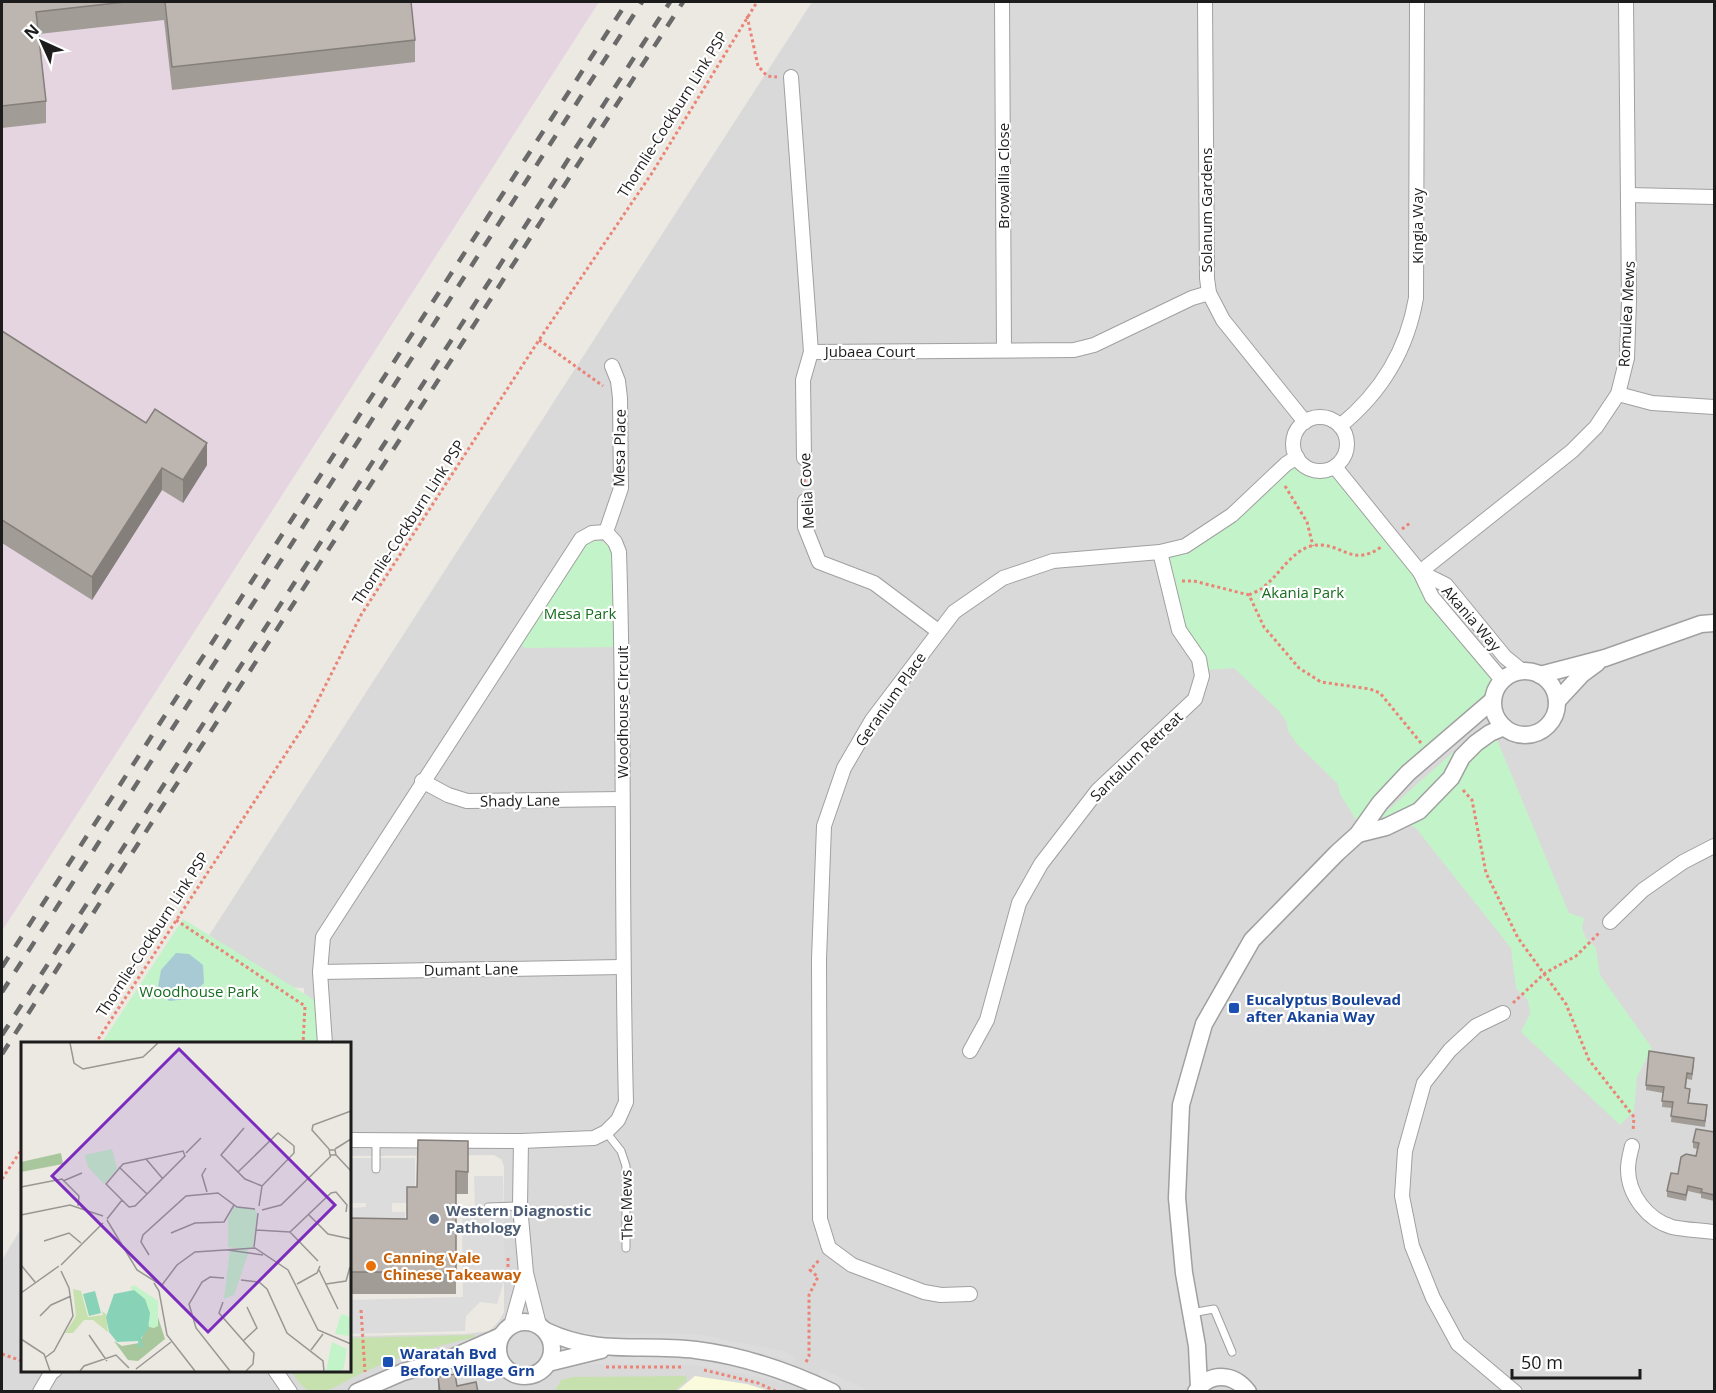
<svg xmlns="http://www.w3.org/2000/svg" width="1716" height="1393" font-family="'Open Sans',sans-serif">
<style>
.residential{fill:#dad9d9}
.industrial{fill:#e5d5e1}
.education{fill:#fafbdd}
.grass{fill:#c6e1ad}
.park{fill:#c3f3c8}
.parking{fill:#dcdcdc}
.water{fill:#a7cad5}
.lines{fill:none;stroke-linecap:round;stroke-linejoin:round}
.service-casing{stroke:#a0a0a0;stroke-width:9}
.minor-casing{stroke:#a0a0a0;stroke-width:16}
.tertiary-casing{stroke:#a0a0a0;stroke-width:19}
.path{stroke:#ea8476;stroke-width:3;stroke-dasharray:3 3;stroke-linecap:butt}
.service{stroke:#fff;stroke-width:7}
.minor{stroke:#fff;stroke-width:14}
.tertiary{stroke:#fff;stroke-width:16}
.rail{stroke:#6a6a6a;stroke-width:4.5;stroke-dasharray:12 12;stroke-linecap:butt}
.wall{fill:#a29c97}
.shaded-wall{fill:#847f7b}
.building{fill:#bcb5b0;stroke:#847f7b;stroke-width:1.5}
.transit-dot{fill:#1a4fb4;stroke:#fff;stroke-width:2}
.service-dot{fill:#5c6f8a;stroke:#fff;stroke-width:2}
.food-dot{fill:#e8710a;stroke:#fff;stroke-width:2}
.labels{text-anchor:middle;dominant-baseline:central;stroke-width:4.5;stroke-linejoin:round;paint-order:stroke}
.street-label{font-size:15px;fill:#1c1c1c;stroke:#fff}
.park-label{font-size:15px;fill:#176d20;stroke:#fff}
.transit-label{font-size:15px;font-weight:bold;fill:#164399;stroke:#fff;text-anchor:start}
.service-label{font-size:15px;font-weight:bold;fill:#4e5e75;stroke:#fff;text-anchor:start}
.food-label{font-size:15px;font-weight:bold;fill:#c56008;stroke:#fff;text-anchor:start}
.inset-road{fill:none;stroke:#999793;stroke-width:1.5}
.view{fill:#7b2cbf;fill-opacity:0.15;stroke:#7b2cbf;stroke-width:3}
.inset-edge{fill:none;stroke:#1c1c1c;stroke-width:3}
</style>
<rect width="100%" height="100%" fill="#ece9e3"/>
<path class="residential" d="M812,2h902v1389h-1712v-131l20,-33v143h328v-34l115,-2 24,-3 10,-10 5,-9v-146l-3,-7 -7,-4 -144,1v-112l-47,-1 1,-55 -51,-2 -54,-35z"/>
<path class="industrial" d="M2,2h597l-597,929z"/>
<path class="education" d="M695,1376l52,8 22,7h-92z"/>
<g class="grass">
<path d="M474,1335l1,2c-43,11 -84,20 -123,41 -12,6 -24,15 -38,14 -12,-2 -17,-13 -23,-21l59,-1v-32z"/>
<path d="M686,1376l1,4 -13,11h-119l6,-11 12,-3z"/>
</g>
<g class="park">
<path d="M1296,458l15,13h24l165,209 -11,33 -51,43 -82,64 -16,-26 -2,-10 -40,-39 -10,-14 -2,-10 -7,-10 -45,-43 -26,2 -25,-39 -21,-79 23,-6z"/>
<path d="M591,540c11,0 17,3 22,13l3,94 -91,1 -6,-5 62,-96z"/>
<path d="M1490,723l79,190 15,5 -2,10 4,10 10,10 4,27 52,73 -15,29 -3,34 -14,14 -99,-93 9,-18 -2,-14 -12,-12 -5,-40 -96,-121 -34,-11c36,-31 71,-65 109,-93z"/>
<path d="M183,919l133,82 3,42 -218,1z"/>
</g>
<g class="parking">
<path d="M350,1158h65v45h-23v9h13v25h-55v-29l16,-1v-4h-16z"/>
<path d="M474,1176h29l2,102 -8,26 -17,-2 -14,14 -1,15 -115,3v-34l113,-3 -1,-85 13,-1z"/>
<path d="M568,1333l129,1 86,17 12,5 -3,7 -12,-5 -84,-16 -128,-1z"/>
<path d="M567,1356l128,1 80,15 10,5 -3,7 -9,-4 -79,-15 -127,-1z"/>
<path d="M822,1369l48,22h-18l-34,-15z"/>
</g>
<path class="water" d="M176,953l13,1 14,11 1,18 -16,16 -19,2 -11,-14 3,-17z"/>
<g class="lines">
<defs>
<g id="service">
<path d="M606,1132l15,19 5,15v82"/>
<path d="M376,1169v-28"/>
<path d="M488,1207l32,-1"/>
<path d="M1191,1313l23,-4 18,43"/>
</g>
<g id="minor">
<path d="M1002,2l2,348"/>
<path d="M1205,2l2,276 2,15 14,27 82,102"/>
<path d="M791,77l20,275 263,-2 20,-5 98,-47 17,-5"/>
<path d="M1629,195l85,2"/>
<path d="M1618,394l34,9 62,4"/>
<circle cx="1320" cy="444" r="27"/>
<path d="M1340,426c42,-34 67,-76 76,-128l1,-296"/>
<path d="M804,458l-1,-78 8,-28"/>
<path d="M1335,467l85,105 12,25 70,83"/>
<path d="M805,501v26l14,35 55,21 64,48"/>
<path d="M606,532l15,-44 -1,-90 -2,-17 -6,-15"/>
<path d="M1420,572l152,-121 24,-24 22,-33 9,-36 2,-57 -3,-299"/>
<path d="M1420,572l26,13 59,72 16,13"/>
<path d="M422,781l26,14 19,6 155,-2"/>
<path d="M1610,922l33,-32 40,-28 31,-16"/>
<path d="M320,972l302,-5"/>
<path d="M1503,1013l-27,13 -26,24 -26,33 -19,68 -3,45 10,50 21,52 25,46 57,48"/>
<path d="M325,1044l-5,-72 3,-35 258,-398 11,-6 14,-1 9,10 4,10c6,184 2,367 7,550l-8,18 -12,12 -12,6 -73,3 -171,-1"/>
<path d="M970,1051l17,-31 32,-117 22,-39 57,-74 97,-91 7,-23 -3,-17 -20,-29 -19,-78"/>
<path d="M521,1141l-1,65 6,67 13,52"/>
<path d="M1632,1146c-2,8 -4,15 -4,23 0,26 20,51 44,58 13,3 28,3 42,5"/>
<path d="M970,1294l-29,1 -17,-3 -72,-27 -23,-17 -9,-29 -1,-260 5,-133 20,-58 28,-48 82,-108 49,-34 50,-17 107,-9 25,-6 47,-31 54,-51 11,-7"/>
<path d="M511,1326l14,-50"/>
<path d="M275,1370l15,22"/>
<path d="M40,1392l11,-19 4,-3"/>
</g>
<g id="tertiary">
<circle cx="1525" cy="703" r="32"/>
<path d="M1540,675l65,-17 96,-34 13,-1"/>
<path d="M1557,701l25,-27 15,-11"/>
<path d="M1358,834l28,-7 33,-16 32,-33 11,-21 14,-14 14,-10 14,-6"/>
<circle cx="525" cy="1349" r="27"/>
<path d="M546,1331c53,25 95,12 150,19 48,6 92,21 136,42"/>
<path d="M451,1360l50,3"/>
<path d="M548,1363l53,-13"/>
<path d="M1199,1387l-2,-41 -13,-73 -7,-75 4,-93 23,-81 48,-84 85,-87 21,-19 22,-31 28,-30 85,-73"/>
<path d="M357,1392l46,-20 44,-12 54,-24"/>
<path d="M1196,1392c13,-21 38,-19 52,0"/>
</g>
</defs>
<use href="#service" class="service-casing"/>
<use href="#minor" class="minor-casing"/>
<use href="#tertiary" class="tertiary-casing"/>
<g class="path">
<path d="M747,16l11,50 9,10 10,1"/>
<path d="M539,340l64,46"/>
<path d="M804,473l1,14"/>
<path d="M1285,486l22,36 6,24"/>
<path d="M1402,529l8,-6"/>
<path d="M1182,581h12l55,14 15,32 35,41 22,14 49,7 10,4 41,50"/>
<path d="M1249,595c4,-2 9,-4 12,-6 17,-12 29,-37 50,-43 28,-7 40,23 70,1"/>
<path d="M1463,790l9,10 14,73 32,65 48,66 23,56 45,57 -1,14"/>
<path d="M176,920l129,86 -2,38"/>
<path d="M1513,1003l32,-30 31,-17 24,-24"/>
<path d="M95,1044l213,-324 53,-105 178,-275 113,-167 105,-171"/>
<path d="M2,1179l20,-30"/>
<path d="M508,1258v20"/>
<path d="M361,1310l4,62"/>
<path d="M2,1354l20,7"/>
<path d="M806,1362l3,-6v-61l9,-18 -8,-7 10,-11"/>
<path d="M606,1367h77"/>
<path d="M704,1370l54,13 20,9"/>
</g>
<use href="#service" class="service"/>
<use href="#minor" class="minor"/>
<use href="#tertiary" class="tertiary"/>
<g class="rail">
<path d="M2,967l625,-965"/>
<path d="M2,992l640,-990"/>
<path d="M2,1035l668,-1033"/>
<path d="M2,1054l681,-1052"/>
</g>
</g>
<g class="wall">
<path d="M2,2h409l4,38v22l-243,28 -8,-70 -125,14 7,67v22l-44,5z"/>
<path d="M2,331l205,134 -24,38 -21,-13 -70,110 -90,-57z"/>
<path d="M1694,1064l-2,16 -5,-1 -1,9 4,7 -2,8 19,8 -2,16 -34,-5 1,-14 -10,-1 1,-14 -17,-3v-5z"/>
<path d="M1714,1132v69l-13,-3v-4l-13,-3 -2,10 -19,-4v-6l11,-17 18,-18 1,-7 -4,-1v-6z"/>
<path d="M468,1141v53h-12v100h-106v-76l57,1 10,-32z"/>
<path d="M438,1377l19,9 21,6h-40z"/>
</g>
<g class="shaded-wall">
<path d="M207,443v22l-24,38v-23z"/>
<path d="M162,468v22l-70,110v-23z"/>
</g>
<g class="building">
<path d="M2,2h123l-89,10 10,89 -44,5z"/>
<path d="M165,2h246l4,38 -243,27z"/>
<path d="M2,331l144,92 9,-14 52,34 -24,37 -21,-12 -70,109 -90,-57z"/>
<path d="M1649,1051l45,7 -2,16 -5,-1 -2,15 5,1 -2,14 19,2 -2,16 -34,-5 2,-14 -11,-1 2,-14 -18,-2z"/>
<path d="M1696,1129l18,3v63l-13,-3 1,-3 -14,-3 -2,9 -19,-4 4,-18 7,1 3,-17 5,-3 10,2 3,-13 -6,-1z"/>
<path d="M418,1140l50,1v31l-12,-1v101h-106v-54l57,1v-32h10z"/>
<path d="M455,1374l2,12 19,-4 2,10h-38l-2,-15z"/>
</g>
<g class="transit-dot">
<rect x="1228" y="1002" width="12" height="12" rx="3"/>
<rect x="382" y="1356" width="12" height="12" rx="3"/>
</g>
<circle class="service-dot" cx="434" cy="1219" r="6"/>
<circle class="food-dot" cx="371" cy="1266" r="6"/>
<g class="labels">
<g class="street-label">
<text transform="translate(672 114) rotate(-58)">Thornlie-Cockburn Link PSP</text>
<text transform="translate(1003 176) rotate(-90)">Browallia Close</text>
<text transform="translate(1206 210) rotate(-90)">Solanum Gardens</text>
<text transform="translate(1417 226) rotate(-90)">Kingia Way</text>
<text transform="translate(1626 314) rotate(-87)">Romulea Mews</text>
<text x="870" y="351">Jubaea Court</text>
<text transform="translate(619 448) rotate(-89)">Mesa Place</text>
<text transform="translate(806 491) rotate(-93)">Melia Cove</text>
<text transform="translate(408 522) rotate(-57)">Thornlie-Cockburn Link PSP</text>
<text transform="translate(1472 618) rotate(49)">Akania Way</text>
<text transform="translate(890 699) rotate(-55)">Geranium Place</text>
<text transform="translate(622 712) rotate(-90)">Woodhouse Circuit</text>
<text transform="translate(1136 756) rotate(-44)">Santalum Retreat</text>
<text transform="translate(520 800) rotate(-1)">Shady Lane</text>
<text transform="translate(152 934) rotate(-57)">Thornlie-Cockburn Link PSP</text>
<text transform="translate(471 969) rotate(-1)">Dumant Lane</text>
<text transform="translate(626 1205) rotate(-91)">The Mews</text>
</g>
<g class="park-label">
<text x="1303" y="592">Akania Park</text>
<text x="580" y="613">Mesa Park</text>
<text x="199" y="991">Woodhouse Park</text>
</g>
<g class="transit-label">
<text x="1246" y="999">Eucalyptus Boulevad<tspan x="1246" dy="17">after Akania Way</tspan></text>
<text x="400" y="1353">Waratah Bvd<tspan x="400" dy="17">Before Village Grn</tspan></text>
</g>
<g class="service-label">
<text x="446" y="1210">Western Diagnostic<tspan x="446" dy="17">Pathology</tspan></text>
</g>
<g class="food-label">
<text x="383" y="1257">Canning Vale<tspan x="383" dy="17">Chinese Takeaway</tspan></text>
</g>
</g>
<g transform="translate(21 1042)">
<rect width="330" height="330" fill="#ece9e3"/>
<path d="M52,247l8,2 7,26 15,-2 -1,-4 4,3 2,18 -15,-12h-9l-11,13h-8l11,-17z" fill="#c6e1ad"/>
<path d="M40,111l2,11 -42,8v-10zM126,259l10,13 8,25 -27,22 -10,-1 -14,-19 8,5 17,-3 11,-21z" fill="#a8c79c"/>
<path d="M91,107l5,20 -13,15 -16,-17 -3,-12zM213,164l21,3 2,5 -4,34 -7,2 3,1 -15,44 -10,4 6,-50h12l-14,-2v-27zM113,243l24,16v25l-4,2 -5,-1 -4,-28 -15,-11zM320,272l10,3 -2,19 -14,-2zM311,300l15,7 -4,22h-17z" fill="#c3f3c8"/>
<path d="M113,248l11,9 5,14 -2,16 -7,9 2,9 -4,1 -1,-7 -21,1 -8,-10 -3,-15 8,-23zM74,249l6,22 -12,3 -6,-22z" fill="#88d3b8"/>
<path class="inset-road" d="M49,1l4,20 9,6 60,-12 15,-14M223,86l-23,27 24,24 17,7M314,107l16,-10M309,108h5l1,5h-6l-1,-6 -17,-19 1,-5 38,-14M162,109l2,5 -50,50 -6,1 -23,-23 17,-20zM165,111l15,-15M315,113l15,16M125,117l17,20M98,125l28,27M185,126l-4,7 5,17M217,130l40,-39 16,13v7l-32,33 -3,20M42,139l19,-8M0,145l41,-8 17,17 -1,10M241,168l19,-5 50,-49M0,173l49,-10 33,11M288,173l19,19 23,5M86,177l15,-19M86,178l30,50 24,15M235,188l34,2 41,-39 5,-1 11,13 -1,7M269,190l28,29M150,191l24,-10 29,-1 10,-17M23,199l25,-8 12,10M233,205l4,-34M207,208l35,5M128,213l-8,-13 2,-7 43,-39 32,-3 19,14 18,2M0,223l14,17M40,223l42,-42M298,228l19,39M203,236l-14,-1 -8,5 -13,22 7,24 34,43M220,238l18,2 8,7 20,44 36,28 1,10M133,241l5,8 8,44 28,36M276,242l20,-11 3,-7M305,242l20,-3 4,-14M141,243l15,-20 18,-13 60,-4 33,22 30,60 33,14M0,251l38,-27M202,260l-4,11 35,40 -1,11 -7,7M19,274l11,-11 20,-9M68,293l18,26M0,297l23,15 6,17M222,299l14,-13 -10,-21M290,308l12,-16M25,315l8,-6 19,-35 -4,-28 -8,-17M115,327l35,-27M59,329l4,-5 32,-11 13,13"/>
<path class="view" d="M158,7l156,156 -127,127 -156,-156z"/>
<rect width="330" height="330" class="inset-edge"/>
</g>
<rect width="1716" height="1393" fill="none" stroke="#1c1c1c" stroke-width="6"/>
<g transform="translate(42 42) rotate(315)" stroke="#ffffff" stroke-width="4.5" paint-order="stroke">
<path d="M0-4.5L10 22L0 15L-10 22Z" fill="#1c1c1c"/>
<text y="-9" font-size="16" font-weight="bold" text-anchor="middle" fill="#1c1c1c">N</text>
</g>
<path d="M1512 1369v9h128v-9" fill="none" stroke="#1c1c1c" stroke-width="3"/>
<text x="1521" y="1369" font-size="18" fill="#1c1c1c" stroke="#ffffff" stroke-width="4.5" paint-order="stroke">50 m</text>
</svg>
